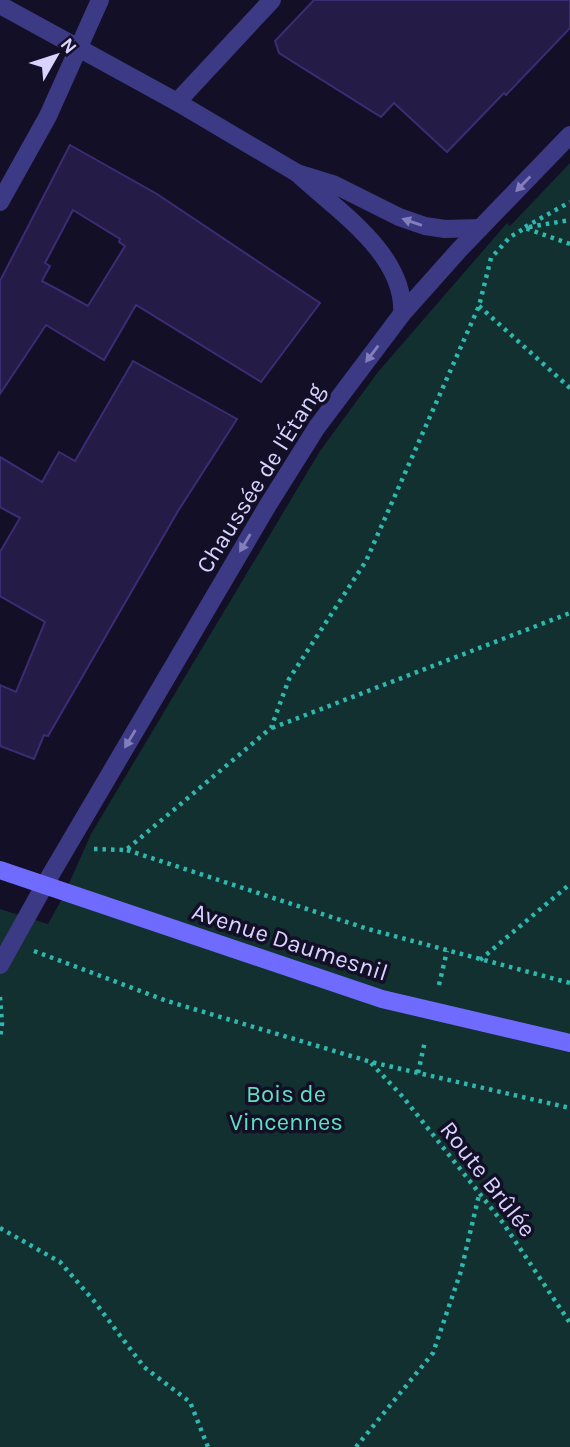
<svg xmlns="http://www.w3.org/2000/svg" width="570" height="1447" font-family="Karla,sans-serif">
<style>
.green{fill:#12302f}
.building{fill:#241b47;stroke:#3b2d73;stroke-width:2;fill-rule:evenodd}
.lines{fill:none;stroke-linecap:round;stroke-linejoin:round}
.path{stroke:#2fb8b0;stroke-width:4.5;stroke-dasharray:3.5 5;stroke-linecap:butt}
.lane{stroke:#3d3a85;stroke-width:18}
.street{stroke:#3d3a85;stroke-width:18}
.secondary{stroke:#6f6bff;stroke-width:18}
.oneway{fill:#837fbc}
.labels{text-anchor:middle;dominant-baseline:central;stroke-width:7;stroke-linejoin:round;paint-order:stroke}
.street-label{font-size:24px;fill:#d9d4ff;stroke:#130f26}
.park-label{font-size:24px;fill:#5fe0c0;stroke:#130f26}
</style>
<rect width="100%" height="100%" fill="#130f26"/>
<path class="green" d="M570,163v1284h-570v-538l48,15 15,-27 28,-63 229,-383 58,-79 129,-149 3,3z"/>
<g class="building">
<path d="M314,0h256v28l-64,67 -2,-2 -57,59 -53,-49 -13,14 -102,-64 -4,-12z"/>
<path d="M70,145l87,49 163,109 -59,79 -125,-77 -32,55 -58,-35 -46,69v-113zM73,210l47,29 -1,3 6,4 -37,60 -46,-25 8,-15 -5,-3z"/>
<path d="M133,361l104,58 -59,92 -130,225 -4,-1 -10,24 -34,-13v-61l16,7 29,-70 -45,-26v-44l20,-34 -20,-11v-50l42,25 17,-30 16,9z"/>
</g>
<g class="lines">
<g class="path">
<path d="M525,227l45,-25"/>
<path d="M529,227l41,-7"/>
<path d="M479,306l91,82"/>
<path d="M272,728l298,-115"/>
<path d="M94,849l32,1 145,-122 18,-49 77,-118 113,-255 12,-48 19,-21 15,-9 45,16"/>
<path d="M127,850l241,79 202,54"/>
<path d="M34,951l133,50 204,61 199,46"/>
<path d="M480,960l90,-76"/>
<path d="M439,985l8,-34"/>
<path d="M0,997l2,27 -2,14"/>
<path d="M371,1063l32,34 100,126 67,100"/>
<path d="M418,1073l7,-32"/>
<path d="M0,1228l60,34 34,39 50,66 46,35 18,45"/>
<path d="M356,1447l77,-94 28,-82 18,-76"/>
</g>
<path class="lane" d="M0,965l44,-79"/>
<g class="street">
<path d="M0,5l177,97 120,71"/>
<path d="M177,102l95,-102"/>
<path d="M0,202l48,-86 52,-116"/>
<path d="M402,314c4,-60 -67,-105 -105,-141l36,11 66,33 26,9 20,3 35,-1"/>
<path d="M44,886l224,-381 49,-78 85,-113 57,-64 111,-115"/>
</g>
<path class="secondary" d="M0,870l382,129 188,44"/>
</g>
<defs><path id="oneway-solid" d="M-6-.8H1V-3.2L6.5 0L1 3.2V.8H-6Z" transform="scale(1.75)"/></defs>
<g class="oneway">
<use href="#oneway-solid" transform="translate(523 184) rotate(134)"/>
<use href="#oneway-solid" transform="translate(412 222) rotate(-161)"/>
<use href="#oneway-solid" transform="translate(372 354) rotate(127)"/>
<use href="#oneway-solid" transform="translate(245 543) rotate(121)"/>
<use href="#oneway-solid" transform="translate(130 739) rotate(121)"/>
</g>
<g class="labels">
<g class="street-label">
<text transform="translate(260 478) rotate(-58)">Chaussée de l'Étang</text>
<text transform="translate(290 942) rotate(18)">Avenue Daumesnil</text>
<text transform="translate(488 1179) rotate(52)">Route Brûlée</text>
</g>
<g class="park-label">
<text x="286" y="1094">Bois de<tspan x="286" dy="28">Vincennes</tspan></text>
</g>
</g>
<g transform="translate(56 56) rotate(51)" stroke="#130f26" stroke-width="5" paint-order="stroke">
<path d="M0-5L12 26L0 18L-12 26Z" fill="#d9d4ff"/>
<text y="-10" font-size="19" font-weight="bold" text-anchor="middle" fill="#d9d4ff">N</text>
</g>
</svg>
